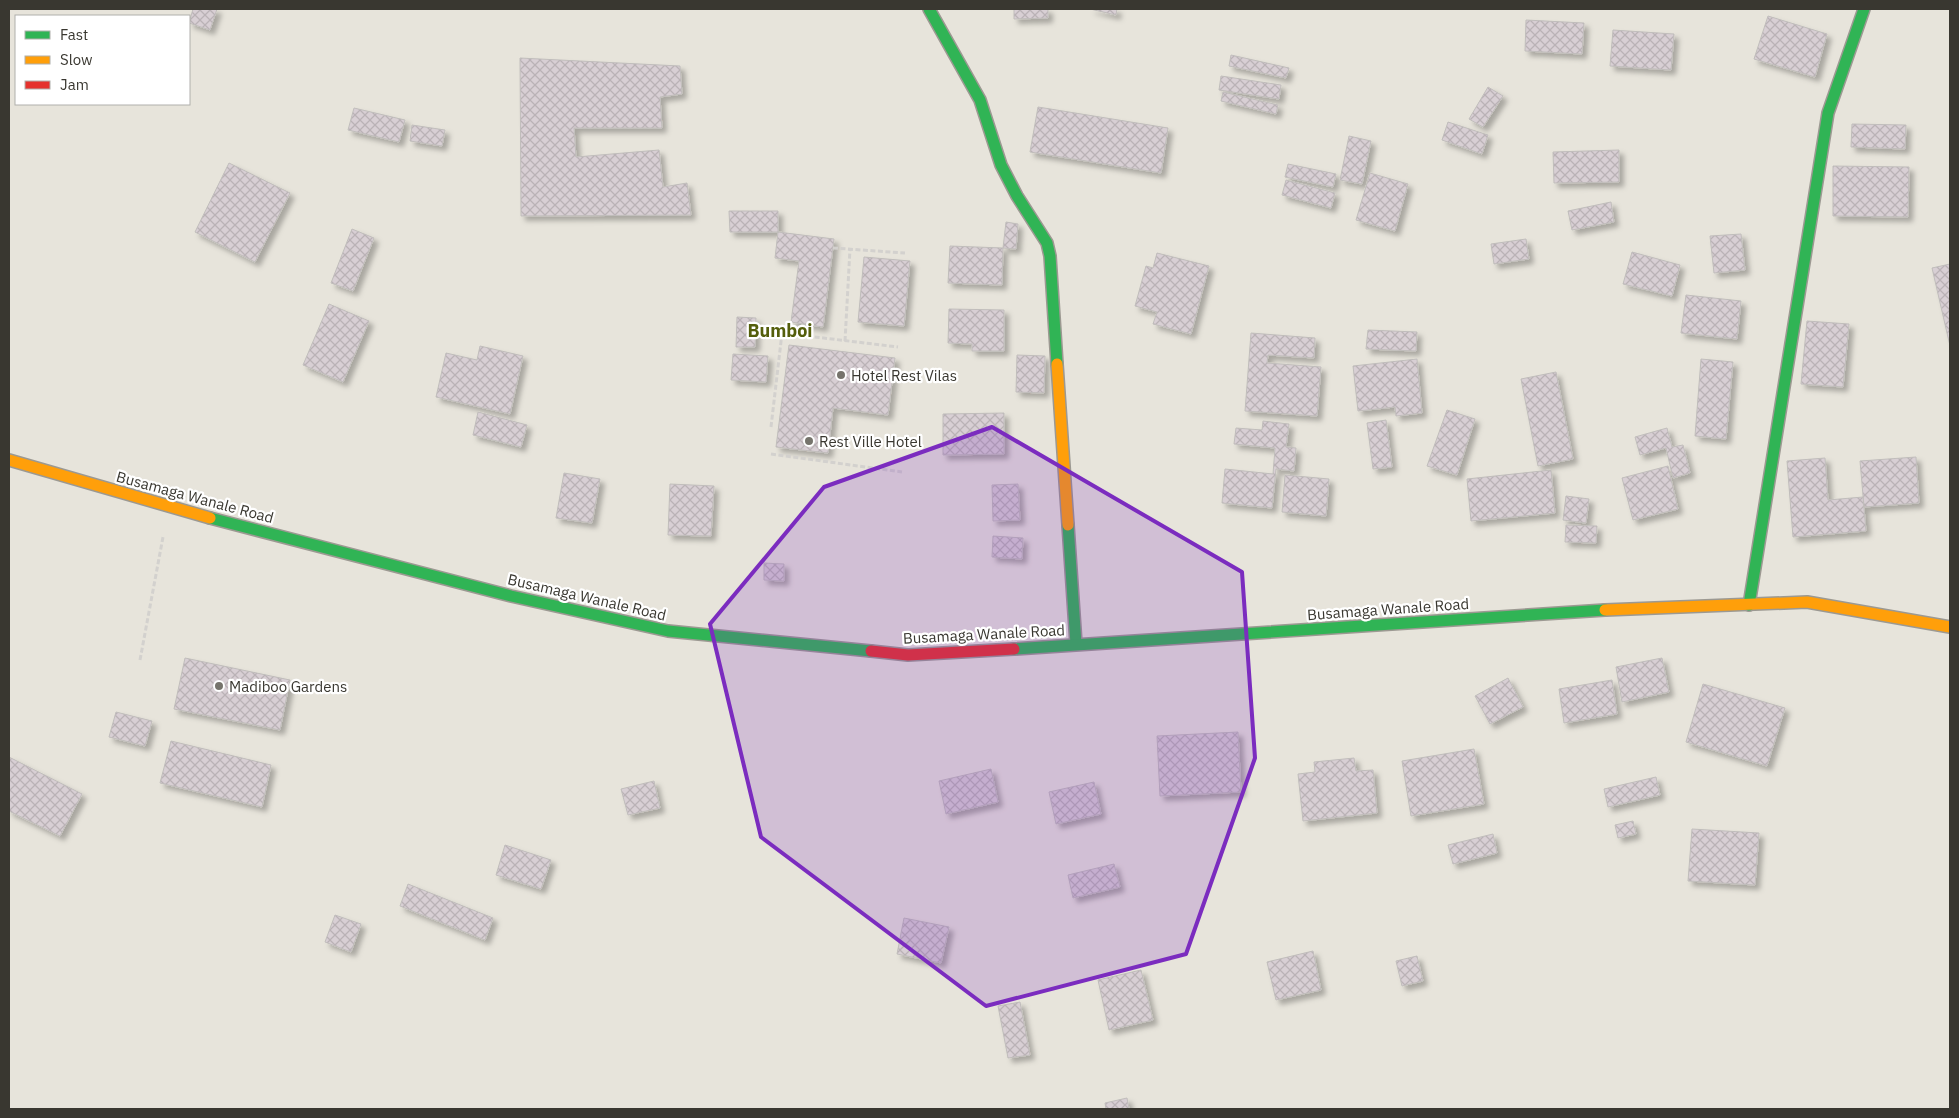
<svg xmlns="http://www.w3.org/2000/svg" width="1959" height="1118" font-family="'IBM Plex Sans',sans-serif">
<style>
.building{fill:url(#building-cross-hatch);stroke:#c0bdbb;filter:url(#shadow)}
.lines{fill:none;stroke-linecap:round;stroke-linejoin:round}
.fast-casing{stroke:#9c9992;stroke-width:14}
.slow-casing{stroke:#9c9992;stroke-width:14}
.jam-casing{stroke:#9c9992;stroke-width:14}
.path{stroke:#d3d1ce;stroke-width:3;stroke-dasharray:5 2.5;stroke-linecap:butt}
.fast{stroke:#30b455;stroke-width:11}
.slow{stroke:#ff9f0a;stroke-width:11}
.jam{stroke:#e5322d;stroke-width:11}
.marked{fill:#7b2cbf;fill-opacity:0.2;stroke:#7b2cbf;stroke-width:4;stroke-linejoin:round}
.poi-dot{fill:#76746c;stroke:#fff;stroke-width:2}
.labels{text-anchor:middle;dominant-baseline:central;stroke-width:4.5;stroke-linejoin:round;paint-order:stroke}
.poi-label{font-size:15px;fill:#393730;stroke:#fff;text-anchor:start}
.street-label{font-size:15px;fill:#393730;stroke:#fff}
.quarter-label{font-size:18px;font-weight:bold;fill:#545e0b;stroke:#fff}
</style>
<defs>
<pattern id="building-cross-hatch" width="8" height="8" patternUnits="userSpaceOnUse" patternTransform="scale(1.25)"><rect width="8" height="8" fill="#d8cfd4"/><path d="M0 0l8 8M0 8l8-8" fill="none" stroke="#bab2b6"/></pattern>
<filter id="shadow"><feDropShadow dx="4.5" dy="4.5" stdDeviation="2.5" flood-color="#0004"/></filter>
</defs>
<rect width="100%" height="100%" fill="#e7e4db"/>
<g class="building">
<path d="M193,9h24l-7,21 -21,-7z"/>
<path d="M1014,9h34v9l-34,1z"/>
<path d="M1090,9h27l-1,6z"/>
<path d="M1768,16l59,18 -12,43 -61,-18z"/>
<path d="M1526,20l58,3 -2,31 -57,-3z"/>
<path d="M1613,30l61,4 -3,36 -61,-4z"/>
<path d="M1231,55l58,13 -3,10 -57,-12z"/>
<path d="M520,58l160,8 2,28 -22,3 2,31h-88l2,29 83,-7 4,37 24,-4 4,32 -170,1z"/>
<path d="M1221,76l60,9 -2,14 -60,-9z"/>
<path d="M1488,87l15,9 -20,31 -14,-8z"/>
<path d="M1223,92l55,13 -2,9 -55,-13z"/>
<path d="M1038,107l130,21 -7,45 -131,-21z"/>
<path d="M354,108l51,12 -6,22 -51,-12z"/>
<path d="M1448,122l40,13 -6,19 -40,-14z"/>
<path d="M1852,124l54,1 -1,24 -54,-2z"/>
<path d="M412,125l33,5 -3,16 -32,-5z"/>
<path d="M1349,136l22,5 -9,43 -22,-4z"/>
<path d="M1619,150v32l-65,1 -1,-31z"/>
<path d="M229,163l61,30 -35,69 -60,-30z"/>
<path d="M1288,164l48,10 -3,13 -48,-10z"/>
<path d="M1833,166l76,1 -1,50 -75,-1z"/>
<path d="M1370,173l38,11 -13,47 -39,-11z"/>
<path d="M1286,180l49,13 -4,15 -49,-13z"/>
<path d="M1611,202l3,20 -42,8 -4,-19z"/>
<path d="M729,211h49v21h-48z"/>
<path d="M1006,222l12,2 -2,25 -13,-1z"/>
<path d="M352,229l22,9 -21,53 -22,-8z"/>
<path d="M778,232l56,7 -11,88 -32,-5 8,-61 -24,-3z"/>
<path d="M1741,234l4,36 -31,3 -4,-37z"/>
<path d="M1526,239l3,20 -35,5 -3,-20z"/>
<path d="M950,246l53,2 -1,37 -54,-2z"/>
<path d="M1632,252l48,13 -8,31 -49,-12z"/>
<path d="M1157,253l52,13 -18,68 -38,-10 4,-12 -22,-6 11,-40 7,2z"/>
<path d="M864,257l46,4 -6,65 -46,-4z"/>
<path d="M1950,264v82l-18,-78z"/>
<path d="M1686,295l55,6 -4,38 -56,-6z"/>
<path d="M329,304l40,17 -26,61 -40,-17z"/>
<path d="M949,309l55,1v41h-32v-7l-24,-1z"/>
<path d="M737,317l19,1 -1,29h-19z"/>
<path d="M1807,321l42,3 -6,63 -42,-3z"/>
<path d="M1368,330l49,2 -1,19 -50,-2z"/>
<path d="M1251,333l64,5 -1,20 -46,-3 -1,8 54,4 -4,49 -72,-5z"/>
<path d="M789,345l106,13 -7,57 -55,-7 -5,45 -52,-6z"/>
<path d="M480,346l43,10 -13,58 -74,-17 10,-44 31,7z"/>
<path d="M733,354l35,2 -2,26 -35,-2z"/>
<path d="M1017,355l28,1 -1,37 -28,-1z"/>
<path d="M1417,359l5,54 -26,3 -1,-9 -37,4 -5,-45z"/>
<path d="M1701,359l32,3 -7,77 -31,-3z"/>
<path d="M1556,372l17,87 -35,7 -17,-87z"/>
<path d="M1447,410l28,9 -18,56 -30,-9z"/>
<path d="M478,412l49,13 -6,22 -48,-12z"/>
<path d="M1004,413v41l-61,1v-41z"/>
<path d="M1386,420l6,47 -19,2 -6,-46z"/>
<path d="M1263,421l26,3 -3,23 10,1 -2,23 -18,-2 -4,39 -50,-5 3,-34 48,5 2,-26 -41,-4 2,-16 26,2z"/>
<path d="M1667,428l5,19 11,-2 7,28 -17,5 -7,-30 -26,7 -5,-18z"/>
<path d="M1916,457l3,46 -55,4 -4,-46z"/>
<path d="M1825,458l3,42 35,-3 3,34 -73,6 -6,-76z"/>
<path d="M1668,466l10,43 -45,11 -11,-42z"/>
<path d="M1551,470l4,43 -84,8 -4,-42z"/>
<path d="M564,473l36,6 -8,44 -36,-5z"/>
<path d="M1285,475l44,4 -3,37 -44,-4z"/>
<path d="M670,484l44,2 -3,50 -43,-1z"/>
<path d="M1018,484l2,36 -27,1 -1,-36z"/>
<path d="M1566,496l23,3 -3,24 -23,-3z"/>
<path d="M1566,525l31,1 -1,17 -31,-1z"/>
<path d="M993,536l30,2 -1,21 -30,-2z"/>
<path d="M764,563l20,1v17l-20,-1z"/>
<path d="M185,658l105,22 -10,50 -106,-21z"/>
<path d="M1662,658l7,34 -47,10 -6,-35z"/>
<path d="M1508,678l15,29 -33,17 -15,-28z"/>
<path d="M1612,680l5,34 -53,9 -5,-34z"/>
<path d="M1703,684l82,24 -18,58 -81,-24z"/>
<path d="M116,712l36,9 -7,25 -36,-9z"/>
<path d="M1238,732l3,60 -81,4 -3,-60z"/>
<path d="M171,741l100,24 -9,42 -102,-24z"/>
<path d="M1474,749l10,55 -73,12 -9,-55z"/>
<path d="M9,757l73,37 -22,42 -51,-25z"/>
<path d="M1354,758l2,13 17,-1 4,43 -74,8 -5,-47 17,-2 -1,-10z"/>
<path d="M991,769l7,33 -52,12 -7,-33z"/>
<path d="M1656,777l4,18 -52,12 -4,-18z"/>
<path d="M654,781l6,27 -32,7 -7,-26z"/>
<path d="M1094,782l7,32 -45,10 -7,-32z"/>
<path d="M1633,821l3,13 -18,4 -3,-13z"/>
<path d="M1692,829l67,4 -4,52 -67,-4z"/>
<path d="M1493,834l4,19 -44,11 -5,-19z"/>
<path d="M505,845l46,15 -10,29 -45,-14z"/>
<path d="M1114,864l6,23 -47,11 -5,-23z"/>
<path d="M408,884l85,34 -8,22 -85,-34z"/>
<path d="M335,915l26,9 -10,28 -26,-10z"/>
<path d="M904,918l45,9 -8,36 -44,-9z"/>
<path d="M1313,951l8,39 -45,10 -9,-38z"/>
<path d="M1417,956l6,25 -21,5 -6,-25z"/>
<path d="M1141,970l12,50 -44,10 -11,-50z"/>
<path d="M1020,1002l10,53 -22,3 -10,-52z"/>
<path d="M1127,1098l2,11h-23l-1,-6z"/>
</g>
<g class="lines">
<defs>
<g id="fast">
<path d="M929,9l51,91 21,65 16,31 30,47 3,13 7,108"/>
<path d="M210,518l301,78 157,35 203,20"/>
<path d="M1068,525l8,119"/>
<path d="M1749,605l79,-492 36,-104"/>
<path d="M1014,649l591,-39"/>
</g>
<g id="slow">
<path d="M1057,364l11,161"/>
<path d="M9,460l201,58"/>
<path d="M1605,610l202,-8 143,25"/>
</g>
<path id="jam" d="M871,651l37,4 106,-6"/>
</defs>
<use href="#fast" class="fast-casing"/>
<use href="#slow" class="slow-casing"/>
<use href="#jam" class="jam-casing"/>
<g class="path">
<path d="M833,248l72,5"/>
<path d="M845,341l5,-92"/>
<path d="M771,427l11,-94 116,14"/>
<path d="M771,454l131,18"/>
<path d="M140,660l23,-123"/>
</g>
<use href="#fast" class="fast"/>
<use href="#slow" class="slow"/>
<use href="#jam" class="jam"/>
</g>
<path class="marked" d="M992,427l250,145 13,186 -69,196 -200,52 -225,-169 -51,-213 114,-137z"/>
<g class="poi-dot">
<circle cx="841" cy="375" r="5"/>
<circle cx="809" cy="441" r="5"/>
<circle cx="219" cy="686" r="5"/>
</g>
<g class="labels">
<g class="poi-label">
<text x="851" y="375">Hotel Rest Vilas</text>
<text x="819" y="441">Rest Ville Hotel</text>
<text x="229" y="686">Madiboo Gardens</text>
</g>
<g class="street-label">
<text transform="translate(195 497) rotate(15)">Busamaga Wanale Road</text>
<text transform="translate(587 597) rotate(13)">Busamaga Wanale Road</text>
<text transform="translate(1388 609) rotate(-4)">Busamaga Wanale Road</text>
<text transform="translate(984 634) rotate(-3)">Busamaga Wanale Road</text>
</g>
<g class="quarter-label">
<text x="780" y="330">Bumboi</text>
</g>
</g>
<rect width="1959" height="1118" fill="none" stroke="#393730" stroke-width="20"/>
<rect x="15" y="15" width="175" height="90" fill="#ffffff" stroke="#b0afac"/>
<rect x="25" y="31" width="25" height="8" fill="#30b455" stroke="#b0afac"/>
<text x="60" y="40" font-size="15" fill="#393730">Fast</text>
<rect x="25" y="56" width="25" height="8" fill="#ff9f0a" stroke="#b0afac"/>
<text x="60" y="65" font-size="15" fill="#393730">Slow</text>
<rect x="25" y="81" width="25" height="8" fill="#e5322d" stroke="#b0afac"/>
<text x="60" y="90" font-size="15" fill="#393730">Jam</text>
</svg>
